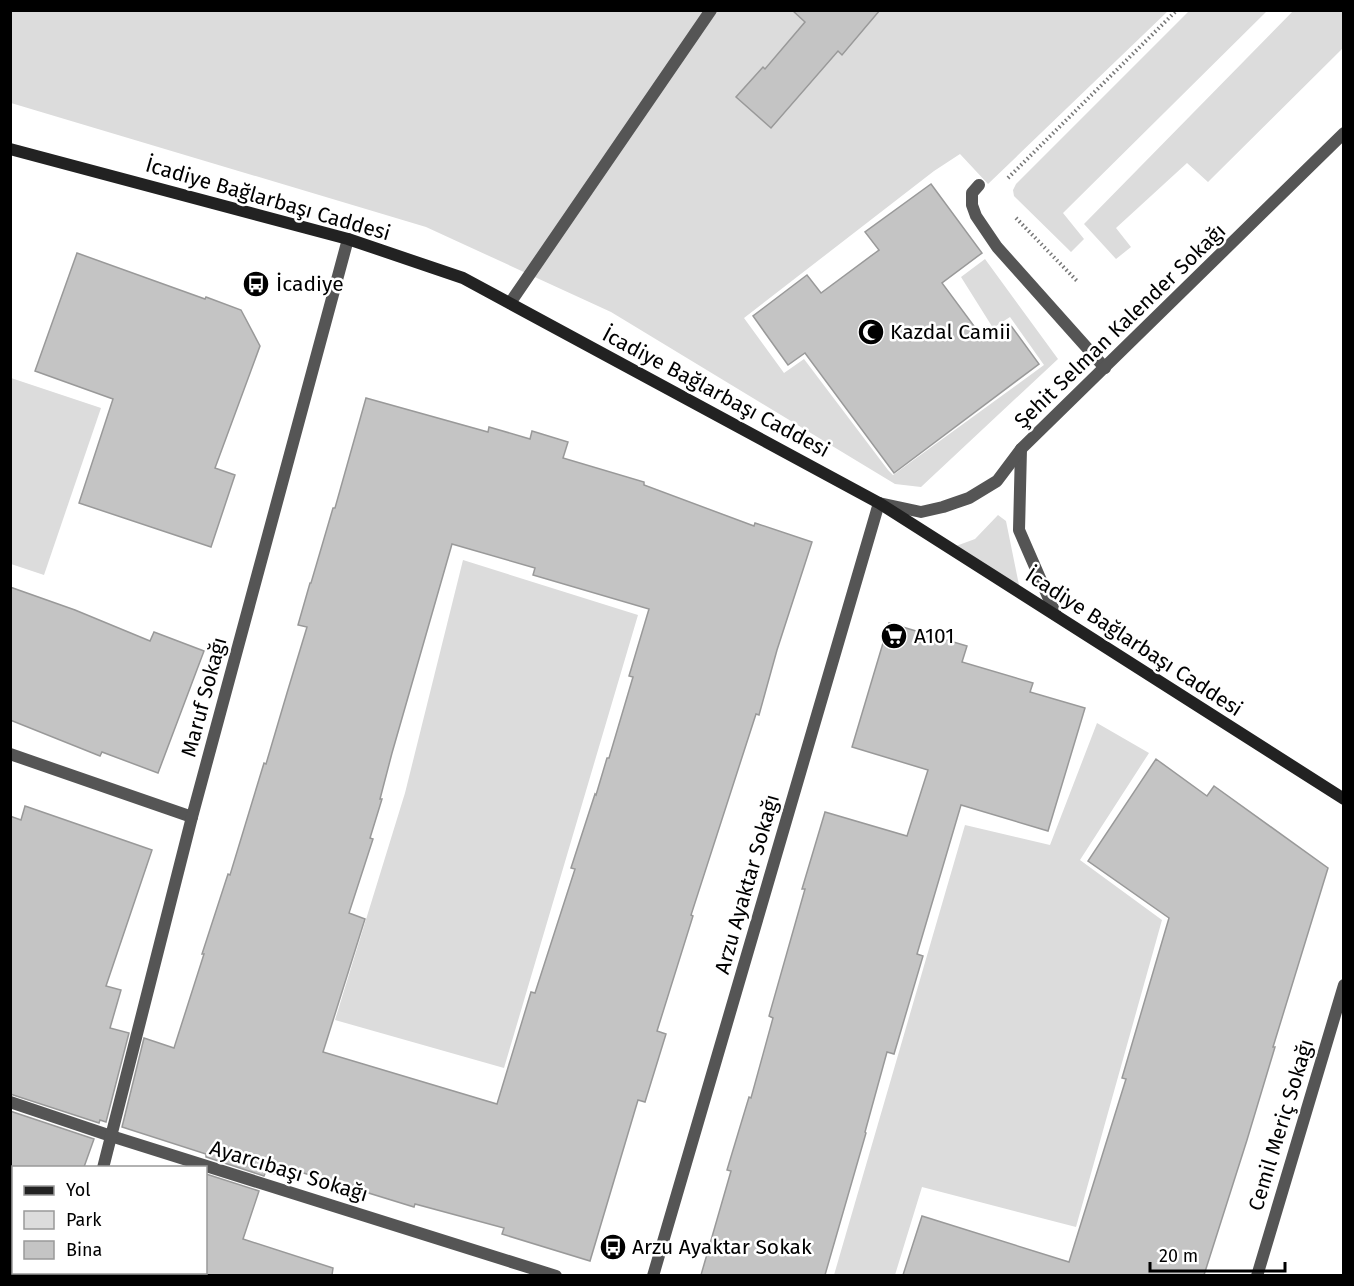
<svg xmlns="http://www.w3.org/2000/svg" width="1354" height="1286" font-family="'Fira Sans',sans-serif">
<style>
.green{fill:#dcdcdc}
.building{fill:#c4c4c4;stroke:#999;stroke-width:1.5;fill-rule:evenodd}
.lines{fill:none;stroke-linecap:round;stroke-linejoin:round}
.path{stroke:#777;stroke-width:4;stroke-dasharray:1.5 3;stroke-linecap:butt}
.service{stroke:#555;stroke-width:12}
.minor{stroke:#555;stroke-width:12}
.tertiary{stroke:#555;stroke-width:12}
.secondary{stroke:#222;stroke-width:12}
.labels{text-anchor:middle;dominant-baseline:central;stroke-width:5;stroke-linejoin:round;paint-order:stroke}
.street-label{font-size:21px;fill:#000;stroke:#fff}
.poi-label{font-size:21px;fill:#000;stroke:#fff;text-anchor:start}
</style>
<rect width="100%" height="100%" fill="#fff"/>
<g class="green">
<path d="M1294,10l49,1v37l-135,134 -21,-19 -71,65 15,19 -15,12 -32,-35z"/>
<path d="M10,11h1158l-180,173 -28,-30 -26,17 -190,147 40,55 20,-14 84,111 5,5 151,-110 -34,-48 -17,11 -32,-51 24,-18 73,100 -137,128 -26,-3 -284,-172 -185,-85 -415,-124z"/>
<path d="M1189,11h78l-204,202 21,26 -13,13 -57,-56 -1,-6 3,-6z"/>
<path d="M11,378l90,30 -57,167 -33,-11z"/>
<path d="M998,515l8,6 14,69 -64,-44 19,-7z"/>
<path d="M463,560l175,55 -134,453 -169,-48 70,-227z"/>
<path d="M1097,723l52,30 -69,107 82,60 -86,307 -154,-40 -27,88h-61l131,-450 85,20z"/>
</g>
<g class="building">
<path d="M792,10h88l-38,45 -4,-4 -67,77 -35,-31 27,-30 2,2 40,-47z"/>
<path d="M931,184l51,69 -40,30 43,58 24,-18 30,41 -145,109 -89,-120 -17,12 -35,-49 54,-41 14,18 58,-43 -14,-18z"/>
<path d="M77,253l128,46 1,-2 35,13 19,36 -45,122 20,7 -24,72 -132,-44 34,-104 -78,-28z"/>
<path d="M366,398l122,34 1,-5 41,12 2,-8 36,11 -5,16 81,24v3l110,41 1,-3 57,19 -35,108 -18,65 -3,-1 -65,201 2,1 -36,115 9,3 -21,68 -7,-2 -48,161 -88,-27 2,-6 -89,-24 -1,3 -130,-40 -3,9 -15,-5 -2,5 -58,-19v-3l-84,-27 22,-89 30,10 30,-94h-2l26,-80 2,1 34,-112 2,1 21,-71 20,-66 -9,-2 12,-42h1l22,-75h2zM452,544l83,24 -2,7 116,34 -20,67 4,1 -24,81h-2l-11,37 -1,-1 -24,74 4,1 -40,124 -4,-1 -34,112 -174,-52 42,-133 -16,-6 24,-74 -3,-1 12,-39h-2l12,-46z"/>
<path d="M10,587l65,23 75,31 4,-9 50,19 -46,122 -56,-21 -2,4 -90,-36z"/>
<path d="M889,623l78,23 -5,16 71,21 -3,9 55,16 -37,123 -87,-26 -44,149 6,2 -29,98 -7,-2 -22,80 1,1 -41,142h-124l30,-104 -4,-1 22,-73 2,1 22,-80 -4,-2 36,-127h-3l23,-77 82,24 21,-66 -76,-23z"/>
<path d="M1156,759l51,37 7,-10 114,82 -55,179h2l-28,93 -43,135h-301l19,-59 147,46 57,-183 -4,-1 47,-160 -81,-57z"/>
<path d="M25,806l127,44 -46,136 15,4 -11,38 19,5 -23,89 -6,-2 -1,3 -89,-29v-278l11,4z"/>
<path d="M10,1111l84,28 -10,28h-74z"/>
<path d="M206,1174l53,17 -16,48 90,29 -1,7h-126z"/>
</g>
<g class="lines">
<g class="path">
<path d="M1008,178l169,-168"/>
<path d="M1016,218l62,64"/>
</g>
<g class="service">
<path d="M979,185l-7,8v12l4,11 21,31 108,121"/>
<path d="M510,303l201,-293"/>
</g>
<g class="minor">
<path d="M10,754l182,63"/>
<path d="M10,1102l101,34 445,140"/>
<path d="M103,1168l89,-351 156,-578"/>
<path d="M76,1276l1,-4"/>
<path d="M653,1276l226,-773"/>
</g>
<g class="tertiary">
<path d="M1021,449l-2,81 37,85"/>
<path d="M879,503l42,9 22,-5 26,-9 28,-17 24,-32 323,-316"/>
<path d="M1257,1276l87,-291"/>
</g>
<path class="secondary" d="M10,149l338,90 115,39 416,225 465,296"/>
</g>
<defs>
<symbol id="bus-disc" viewBox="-11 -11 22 22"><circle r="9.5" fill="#000" stroke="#fff"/><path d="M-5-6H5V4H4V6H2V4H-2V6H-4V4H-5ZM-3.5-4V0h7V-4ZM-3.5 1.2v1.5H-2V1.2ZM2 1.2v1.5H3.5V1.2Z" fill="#fff"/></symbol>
<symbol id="mosque-disc" viewBox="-11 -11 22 22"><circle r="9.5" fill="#000" stroke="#fff"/><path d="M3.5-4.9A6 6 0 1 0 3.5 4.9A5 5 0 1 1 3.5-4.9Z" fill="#fff"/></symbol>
<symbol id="supermarket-disc" viewBox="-11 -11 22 22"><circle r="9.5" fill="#000" stroke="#fff"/><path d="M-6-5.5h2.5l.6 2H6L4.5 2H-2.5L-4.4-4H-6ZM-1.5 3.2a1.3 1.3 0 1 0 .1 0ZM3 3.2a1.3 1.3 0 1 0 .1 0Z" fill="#fff"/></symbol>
</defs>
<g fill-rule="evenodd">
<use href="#bus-disc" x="241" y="269" width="30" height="30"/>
<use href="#mosque-disc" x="856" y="317" width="30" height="30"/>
<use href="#supermarket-disc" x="879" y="621" width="30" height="30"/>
<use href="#bus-disc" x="598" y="1232" width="30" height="30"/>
</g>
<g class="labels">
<g class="street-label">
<text transform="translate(268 199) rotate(16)">İcadiye Bağlarbaşı Caddesi</text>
<text transform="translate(1120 326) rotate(-44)">Şehit Selman Kalender Sokağı</text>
<text transform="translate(716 392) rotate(28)">İcadiye Bağlarbaşı Caddesi</text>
<text transform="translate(1134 642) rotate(33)">İcadiye Bağlarbaşı Caddesi</text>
<text transform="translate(204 697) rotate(-75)">Maruf Sokağı</text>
<text transform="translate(747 884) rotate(-74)">Arzu Ayaktar Sokağı</text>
<text transform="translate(1281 1125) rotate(-73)">Cemil Meriç Sokağı</text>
<text transform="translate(289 1171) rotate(17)">Ayarcıbaşı Sokağı</text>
</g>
<g class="poi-label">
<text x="276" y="284">İcadiye</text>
<text x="890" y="332">Kazdal Camii</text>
<text x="914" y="636">A101</text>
<text x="632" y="1247">Arzu Ayaktar Sokak</text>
</g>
</g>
<rect width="1354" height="1286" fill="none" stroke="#000000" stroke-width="24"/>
<rect x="12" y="1166" width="195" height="108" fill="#ffffff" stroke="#999999" stroke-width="1.5"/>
<rect x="24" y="1186" width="30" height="9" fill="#222222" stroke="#999999" stroke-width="1.5"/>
<text x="66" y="1196" font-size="18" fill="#000000">Yol</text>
<rect x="24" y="1211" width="30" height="18" fill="#dcdcdc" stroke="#999999" stroke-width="1.5"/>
<text x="66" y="1226" font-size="18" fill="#000000">Park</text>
<rect x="24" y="1241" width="30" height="18" fill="#c4c4c4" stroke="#999999" stroke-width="1.5"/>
<text x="66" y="1256" font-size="18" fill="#000000">Bina</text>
<path d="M1150 1262v9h135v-9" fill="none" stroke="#000000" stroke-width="3"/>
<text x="1159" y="1262" font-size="18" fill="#000000" stroke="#ffffff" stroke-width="4.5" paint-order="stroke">20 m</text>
</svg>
